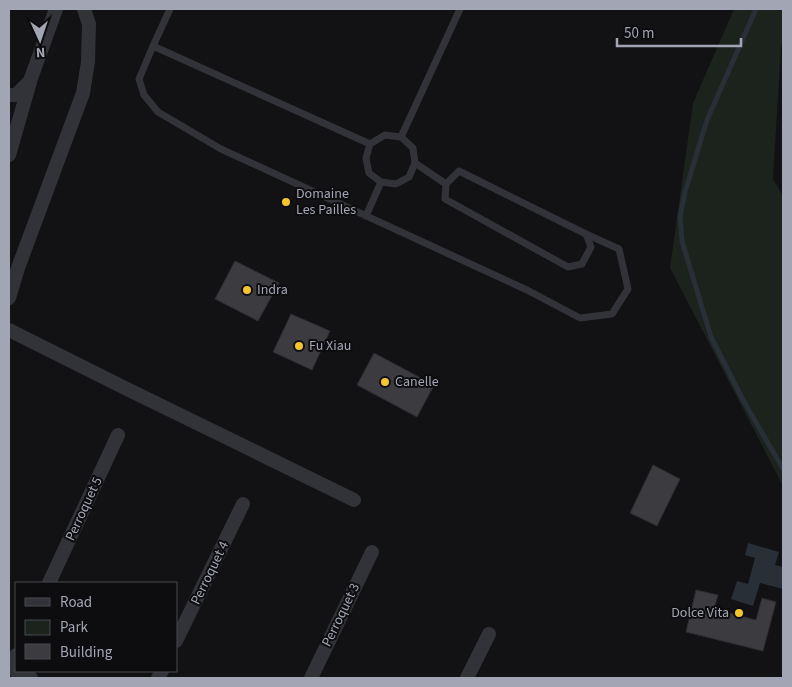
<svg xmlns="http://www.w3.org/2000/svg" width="792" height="687" font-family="'Source Sans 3',sans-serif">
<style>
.green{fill:#1c231d}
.water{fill:#282f37}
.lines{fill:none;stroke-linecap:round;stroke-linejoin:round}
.stream{stroke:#282f37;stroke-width:5}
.building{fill:#3c3b40;stroke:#2c2b2f}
.lane{stroke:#323338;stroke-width:7}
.street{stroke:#323338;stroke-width:14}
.poi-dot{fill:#f6c526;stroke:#0d0c0e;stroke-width:2}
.labels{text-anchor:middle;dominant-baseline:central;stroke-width:4;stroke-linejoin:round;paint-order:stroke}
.poi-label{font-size:14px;fill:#a2a6b4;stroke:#0d0c0e;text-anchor:start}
.street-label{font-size:14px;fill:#a2a6b4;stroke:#0d0c0e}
</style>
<rect width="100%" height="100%" fill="#121113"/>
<path class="green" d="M734,9h49v33l-2,4 -8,133 10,17v290l-113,-218 23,-165z"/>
<path class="water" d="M748,543l31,9 -4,13 8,2v22l-23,-6 -7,23 -22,-7 6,-18 11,3 7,-26 -10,-3z"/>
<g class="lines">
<path class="stream" d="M756,9l-49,111 -22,72 -5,25 2,24 29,96 32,63 40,69"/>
</g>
<g class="building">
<path d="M235,261l44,22 -21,38 -43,-22z"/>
<path d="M291,314l39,17 -18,39 -39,-18z"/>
<path d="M374,353l60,32 -17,32 -60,-32z"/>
<path d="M653,465l27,14 -23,47 -27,-13z"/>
<path d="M696,590l22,5 -4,14 42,11 6,-22 14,4 -13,49 -77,-19z"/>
</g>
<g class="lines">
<g class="lane">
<path d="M153,46l17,-37"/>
<path d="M385,135l16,2 12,11 2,15 -6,14 -13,7 -15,-2 -12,-9 -3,-15 4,-14z"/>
<path d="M401,137l59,-128"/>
<path d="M370,144l-217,-98 -14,33 5,16 14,17 63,37 306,141 53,28 32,-4 16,-25 -9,-40 -33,-15"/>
<path d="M415,163l31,21 13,-13 127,63 5,13 -9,17 -14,3 -123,-68 1,-15"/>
<path d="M366,216l15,-34"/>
</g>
<g class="street">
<path d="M9,95h7l14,-14 26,-72"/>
<path d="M9,155l21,-73"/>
<path d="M9,298l9,-30 65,-175 5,-31 1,-38 -5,-15"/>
<path d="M9,330l118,59 227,111"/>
<path d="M49,583l69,-148"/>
<path d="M176,641l67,-137"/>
<path d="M9,668l22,10"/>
<path d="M10,668l6,-13"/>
<path d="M158,678l4,-7"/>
<path d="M311,678l61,-126"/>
<path d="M467,678l22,-44"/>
</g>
</g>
<g class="poi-dot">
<circle cx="286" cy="202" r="5"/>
<circle cx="247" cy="290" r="5"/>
<circle cx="299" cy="346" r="5"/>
<circle cx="385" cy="382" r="5"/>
<circle cx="739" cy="613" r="5"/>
</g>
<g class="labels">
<g class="poi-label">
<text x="296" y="194">Domaine<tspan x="296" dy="16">Les Pailles</tspan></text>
<text x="257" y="290">Indra</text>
<text x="309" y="346">Fu Xiau</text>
<text x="395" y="382">Canelle</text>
<text x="729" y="613" text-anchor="end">Dolce Vita</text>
</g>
<g class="street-label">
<text transform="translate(84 509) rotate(-65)">Perroquet 5</text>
<text transform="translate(210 573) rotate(-64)">Perroquet 4</text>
<text transform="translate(341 615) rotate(-64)">Perroquet 3</text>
</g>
</g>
<rect width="792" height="687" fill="none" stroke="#a2a6b4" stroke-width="20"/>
<rect x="15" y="582" width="162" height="90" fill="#0d0c0e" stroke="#494a50"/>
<rect x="25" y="598" width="25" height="8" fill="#323338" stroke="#494a50"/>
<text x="60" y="607" font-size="15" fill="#a2a6b4">Road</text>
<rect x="25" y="620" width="25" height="15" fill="#1c231d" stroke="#494a50"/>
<text x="60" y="632" font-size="15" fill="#a2a6b4">Park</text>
<rect x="25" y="644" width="25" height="15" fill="#3c3b40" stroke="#494a50"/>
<text x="60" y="657" font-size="15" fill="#a2a6b4">Building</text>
<g transform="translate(40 40) rotate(177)" stroke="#0d0c0e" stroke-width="4" paint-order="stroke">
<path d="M0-4L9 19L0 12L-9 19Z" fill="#a2a6b4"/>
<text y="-8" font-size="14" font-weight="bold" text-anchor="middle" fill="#a2a6b4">N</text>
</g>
<path d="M617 38v8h124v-8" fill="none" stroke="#a2a6b4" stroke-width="2.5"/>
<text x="624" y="38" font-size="15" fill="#a2a6b4" stroke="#0d0c0e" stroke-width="4" paint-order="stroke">50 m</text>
</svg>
